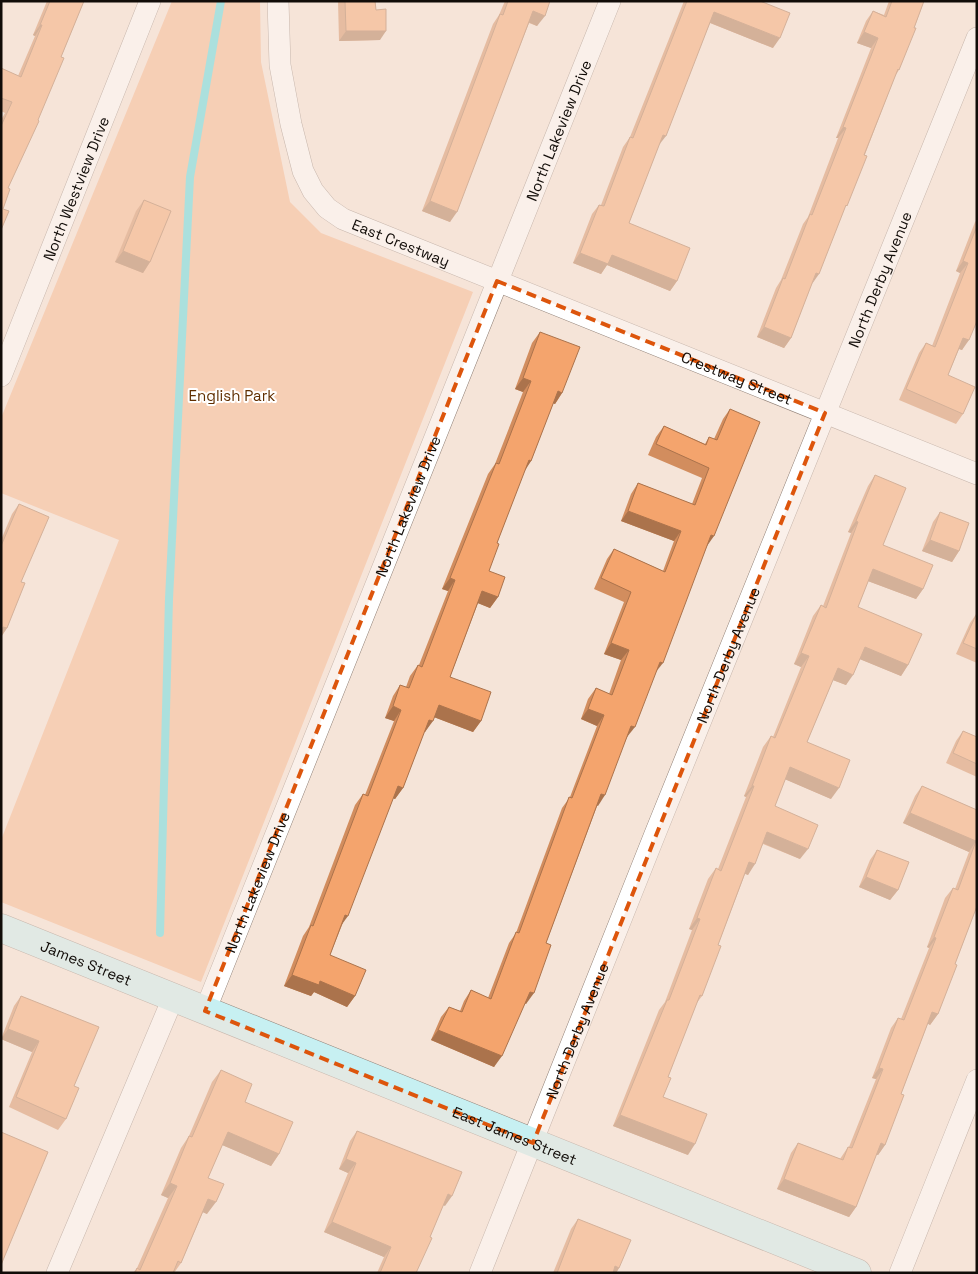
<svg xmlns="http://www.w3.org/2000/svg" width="978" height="1274" font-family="'Space Grotesk',sans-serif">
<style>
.green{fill:#f5b58a}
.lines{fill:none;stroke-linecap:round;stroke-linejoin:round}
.stream{stroke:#51dce3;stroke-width:8}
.street-casing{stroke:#918177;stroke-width:22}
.secondary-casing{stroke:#918177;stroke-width:29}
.street{stroke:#fff;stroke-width:21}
.secondary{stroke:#c7f0f2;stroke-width:28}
.wall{fill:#d28d5e}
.shaded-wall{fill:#ab734c}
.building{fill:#f4a46d;stroke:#ab734c}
.marked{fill:none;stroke:#dd550c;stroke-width:4;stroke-dasharray:10 6;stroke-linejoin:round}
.labels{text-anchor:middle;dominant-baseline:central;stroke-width:4;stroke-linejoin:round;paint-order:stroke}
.street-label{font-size:15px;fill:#110c08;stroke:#fff}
.park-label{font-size:15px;fill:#602e00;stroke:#fff}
</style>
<rect width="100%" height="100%" fill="#f5e4d8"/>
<path class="green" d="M172,1h88l1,61 29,140 31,31 152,59 -272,690 -200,-80v-62l118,-300 -118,-47v-75z"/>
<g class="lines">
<path class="stream" d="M160,933l9,-334 21,-422 31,-176"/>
<defs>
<g id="street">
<path id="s1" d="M278,1l2,64 11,59 12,47 10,20 14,17 16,11 634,255"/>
<path id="s2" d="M1,376l149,-375"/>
<path id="s3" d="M205,1011l405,-1010"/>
<path d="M57,1273l116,-275"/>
<path id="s4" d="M480,1273l175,-439 322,-796"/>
<path d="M900,1273l77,-193"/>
</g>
<g id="secondary">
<path id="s5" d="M1,928l856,345"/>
</g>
</defs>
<use href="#street" class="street-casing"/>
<use href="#secondary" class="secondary-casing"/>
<use href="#street" class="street"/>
<use href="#secondary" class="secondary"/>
</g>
<g class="wall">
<path d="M47,1h37l-23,56 -53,131 -5,21 -2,21v-110l4,-7 -4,-2v-43l17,8 17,-40 -2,-1z"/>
<path d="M338,1h37l1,9 4,30 -41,1z"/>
<path d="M505,1h45l-13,25 -8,-3 -79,199 -28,-11 71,-187 6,-9z"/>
<path d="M684,1h76l13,47 -63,-25 -51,122 -30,78 48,58 -7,10 -63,-26 -6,9 -28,-11 19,-49 7,-9h2l22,-58 7,-10z"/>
<path d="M889,1h35l-25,69 -4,6 -52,136 -31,71 -21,55 -7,10 -27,-11 19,-49 5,-8 22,-56 5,-7 30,-79h-2l35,-90 -14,-5 9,-22 7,-10 11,4z"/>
<path d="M144,200l6,62 -7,11 -28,-11 21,-51z"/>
<path d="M977,220v101l-15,29 -3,-1 -11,26 15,39 -7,10 -57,-24 20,-47 7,-10 6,3 28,-73 -4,-2 19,-49z"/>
<path d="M540,332l22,61 -7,11 -2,-1 -22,58 -7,10 -27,72 -8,28 9,26 -8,11 -12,-5 -28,74 31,44 -8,11 -39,-15 -9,15h-1l-21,56 -8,11 -2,-1 -63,157 25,41 -8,11 -33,-15 -3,4 -27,-10 19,-50 6,-9 46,-122 8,-11 2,1 29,-74 -9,-3 8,-22 7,-11 6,2 4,-11 8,-11h1l29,-74 -6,-2 46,-115 7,-10 28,-72 -8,-3 17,-46z"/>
<path d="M730,409l-23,137 -52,127 -58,133 -51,137 -20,61 -1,-1 -31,64 -63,-27 10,-23 8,-10 11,4 4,-10 7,-11 17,8 21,-55 7,-10 46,-125 8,-11 27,-71 -16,-7 7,-20 8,-11 13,6 12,-34 -17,-6 20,-52 -30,-13 13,-30 7,-10 49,22 11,-30 -53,-20 10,-27 7,-11 54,21 10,-26 -54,-23 8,-18 8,-11 41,18 4,-7 5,2 9,-20z"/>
<path d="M875,475l8,70 40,44 -7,10 -48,-18 -10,26 50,58 -7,11 -41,-17 -14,26 -13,-5 -26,62 24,57 -46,-20 -10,27 25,53 -37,-15 -15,31 -3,-1 -27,71 -16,51 -6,8 -28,73 -5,20 25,58 -75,-29 46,-116 6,-8 27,-72 -3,-1 19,-50 8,-11 2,1 28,-72 -2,-1 19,-49 8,-11 2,1 28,-70 -7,-3 19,-48 8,-11 2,1 28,-73 -3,-1 20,-46z"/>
<path d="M19,504l2,78 -14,46 -6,9v-97l11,-26z"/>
<path d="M940,512l19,39 -7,11 -30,-11 11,-29z"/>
<path d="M977,613v50l-21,-9 14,-31z"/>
<path d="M963,731l14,6v40l-31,-14 10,-22z"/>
<path d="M922,786l55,24v96l-22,58 -17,50 -8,11 -2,-2 -27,71 -16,51 -7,10 -2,-1 -20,53 -7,10 -72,-28 14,-36 7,-10 42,16 8,-12h1l27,-68 -4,-1 19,-50 7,-10 3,1 28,-71 -2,-1 18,-49 8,-10 2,1 14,-37 -66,-29 12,-27z"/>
<path d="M877,850l21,40 -8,10 -31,-13 11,-27z"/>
<path d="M21,996l53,90 -8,33 -8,11 -49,-23 23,-55 -31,-13 13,-33z"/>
<path d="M221,1070l24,32 34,52 -8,12 -49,-21 -14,33 -1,36 -4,-2 -22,51 -7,10h-41l4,-5 31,-70 -7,-3 20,-47 8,-12 23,-54z"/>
<path d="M357,1131l88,75 -2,-1 -13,32 -14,36h-39l7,-16 -60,-25 24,-59 -9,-4 11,-28z"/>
<path d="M578,1219l41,49 -3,5h-63l18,-44z"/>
</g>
<g class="shaded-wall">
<path d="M533,11l12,5 -8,10 -11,-5z"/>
<path d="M714,12l66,26 -7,10 -65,-26z"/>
<path d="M40,25h2l-7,11 -2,-1z"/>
<path d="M346,31h40l-6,9 -41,1z"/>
<path d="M864,32l14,6 -7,10 -14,-5z"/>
<path d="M843,127l3,1 -8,10h-2z"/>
<path d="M663,135l3,1 -7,9z"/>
<path d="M430,201l27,11 -7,10 -28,-11z"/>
<path d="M123,251l27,11 -7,11 -28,-11z"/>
<path d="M580,253l32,2 65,26 -7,10 -63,-26 -6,9 -28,-11z"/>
<path d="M963,261l5,2 -8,10 -4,-2z"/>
<path d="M816,273l3,1 -7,10z"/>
<path d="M764,327l27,11 -7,10 -27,-11z"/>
<path d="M963,338l6,2 -7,10 -6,-2z"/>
<path d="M523,378l8,3 -8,11 -8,-3z"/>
<path d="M558,391l4,2 -7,11 -5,-2z"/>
<path d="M529,460l2,1 -7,11z"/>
<path d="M628,511l53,20 -7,10 -53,-20z"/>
<path d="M856,521l2,1 -7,11 -3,-1z"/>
<path d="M711,535l3,1 -7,10 -3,-1z"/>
<path d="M930,540l29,11 -7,11 -30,-11z"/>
<path d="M873,569l50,20 -7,10 -51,-19z"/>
<path d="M450,578l5,2 -7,11 -6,-2z"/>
<path d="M482,591l16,6 -8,11 -15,-6z"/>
<path d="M3,627l4,1 -6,9v-7z"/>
<path d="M611,643l18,7 -8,10 -17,-6z"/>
<path d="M865,647l43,18 -7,11 -44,-18z"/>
<path d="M801,653l8,3 -8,11 -7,-3z"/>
<path d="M660,662l3,1 -8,10z"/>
<path d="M838,668l15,7 -7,10 -16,-6z"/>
<path d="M439,705l42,16 -8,11 -42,-16z"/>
<path d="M393,706l8,4 -7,11 -9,-3z"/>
<path d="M588,709l16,6 -7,11 -16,-7z"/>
<path d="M429,720l4,1 -8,11 -4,-1z"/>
<path d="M631,726l4,1 -8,10 -3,-1z"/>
<path d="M790,767l49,21 -8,11 -49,-21z"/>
<path d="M398,786l5,2 -8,11 -5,-2z"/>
<path d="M752,786h2l-8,11 -2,-1z"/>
<path d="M601,794l4,1 -7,11 -4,-2z"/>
<path d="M910,813l66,28 -7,11 -66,-29z"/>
<path d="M767,832l41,17 -8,10 -40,-17z"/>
<path d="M749,862l6,2 -7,11 -6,-3z"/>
<path d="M866,877l32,13 -8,10 -31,-13z"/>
<path d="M345,915l3,1 -8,11z"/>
<path d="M697,918l3,1 -8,11 -3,-1z"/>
<path d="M934,937l2,1 -7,10 -2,-1z"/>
<path d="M292,975l28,6 35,15 -8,11 -33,-15 -3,4 -27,-10z"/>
<path d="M530,992l4,1 -8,11 -3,-2z"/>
<path d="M932,1012l6,2 -8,11 -5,-3z"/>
<path d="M8,1029l31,12 -7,11 -31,-13z"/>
<path d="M438,1030l64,26 -8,11 -63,-27z"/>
<path d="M879,1068l4,1 -7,10 -4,-1z"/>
<path d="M620,1115l75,29 -7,11 -75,-29z"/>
<path d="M228,1132l51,22 -8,12 -51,-22z"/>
<path d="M881,1143l4,2 -7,10 -5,-2z"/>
<path d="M346,1159l10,4 -8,10 -9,-4z"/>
<path d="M784,1179l72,28 -7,10 -72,-28z"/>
<path d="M170,1183l7,3 -9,12 -7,-3z"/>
<path d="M448,1194l4,2 -7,10 -4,-2z"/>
<path d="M208,1199l8,3 -9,12 -7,-3z"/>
<path d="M332,1222l59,25 -7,10 -60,-25z"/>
<path d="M615,1266l4,2 -3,5h-5z"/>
</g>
<g class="building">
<path d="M50,1h34l-23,56 3,1 -26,62 1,1 -31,67 2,1 -7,20 6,2 -8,19v-104l11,-24 -11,-4v-30l20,9 21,-52h-2z"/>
<path d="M345,1h30l1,9 10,-1v22h-40z"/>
<path d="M508,1h42l-5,15 -12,-5 -76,201 -27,-11 70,-187 3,1z"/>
<path d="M687,1h73l30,12 -10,25 -66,-26 -48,124 -3,-1 -34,88 61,25 -13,33 -65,-26 -4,9 -28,-11 19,-48 5,1 26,-69 3,1z"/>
<path d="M892,1h32l-10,27h2l-17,42 -1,-1 -34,86 3,1 -20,50 -1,-1 -27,69 -3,-1 -25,65 -27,-11 19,-49 2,1 25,-65 2,1 34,-87 -3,-1 35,-89 -14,-6 9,-21 13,6z"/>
<path d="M144,200l27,11 -21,51 -27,-11z"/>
<path d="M977,226v95l-8,19 -6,-2 -15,37 27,12 -12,27 -57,-25 20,-46 9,4 33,-84 -5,-2z"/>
<path d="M540,332l40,15 -18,46 -4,-2 -27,70 -2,-1 -32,83 2,1 -10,27 16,6 -7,20 -16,-6 -32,86 41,15 -10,29 -42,-16 -6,16 -4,-1 -26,68 -5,-2 -50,130 -3,-1 -15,40 36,15 -11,26 -35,-15 -1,4 -27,-10 19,-50 2,1 50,-132 5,2 33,-86 -8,-4 7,-21 9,3 9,-23 4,2 33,-87 -5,-2 46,-115 3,1 32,-83 -8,-3z"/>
<path d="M730,409l30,13 -46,114 -3,-1 -48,128 -3,-1 -25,65 -4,-1 -26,69 -4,-1 -55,149 5,2 -17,48 -4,-1 -28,64 -64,-26 11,-23 13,5 9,-22 20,9 25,-67 3,1 50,-136 3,1 32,-83 -16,-6 8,-21 16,7 17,-45 -18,-7 20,-51 -30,-14 13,-29 51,23 16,-41 -53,-20 10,-28 57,22 14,-37 -53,-24 8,-18 42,19 3,-8 8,3z"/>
<path d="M875,475l31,13 -23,57 50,20 -10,24 -50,-20 -15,38 64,27 -14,31 -43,-18 -12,28 -15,-7 -31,74 43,18 -11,28 -49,-21 -15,39 43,19 -10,24 -41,-17 -12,32 -6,-2 -31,83 3,1 -19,50 -2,-1 -32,82 3,1 -8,19 44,17 -12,30 -75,-29 47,-115h2l31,-81 -3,-1 19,-50 5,3 33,-85h-2l19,-50 4,2 34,-82 -8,-3 20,-48 5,3 32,-86 -2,-1z"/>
<path d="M19,504l30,13 -28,65 4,1 -18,45 -4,-1 -2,5v-86z"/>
<path d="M940,512l29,11 -10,28 -29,-11z"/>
<path d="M977,613v36l-14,-6z"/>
<path d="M963,731l14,6v27l-24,-11z"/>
<path d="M922,786l55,24v96l-22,58 2,1 -19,49 -6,-2 -31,82 3,1 -19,50 -4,-2 -25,64 -72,-28 14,-36 45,17 5,-13 4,1 31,-79 -4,-1 19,-50 6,2 32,-82 -2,-1 19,-49 5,2 18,-49 -66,-28z"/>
<path d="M877,850l32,12 -11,28 -32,-13z"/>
<path d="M21,996l78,31 -25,59 5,2 -13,31 -50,-22 23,-56 -31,-12z"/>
<path d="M221,1070l31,14 -7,18 48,20 -14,32 -51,-22 -20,46 16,6 -8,18 -8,-3 -27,64 -3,-2 -5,12h-38l2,-5 3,2 37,-84 -7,-3 19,-47 3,1z"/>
<path d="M357,1131l105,41 -10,24 -4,-2 -18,43 2,1 -16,35h-36l11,-26 -59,-25 24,-59 -10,-4z"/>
<path d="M1,1132l47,20 -47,113z"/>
<path d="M578,1219l53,21 -12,28 -4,-2 -2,7h-56z"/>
</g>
<path d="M0 0H978V1274H0ZM497,281l328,132 -292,730 -328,-132z" fill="#f5e4d8" fill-opacity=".55" fill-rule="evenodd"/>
<path class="marked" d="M497,281l328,132 -292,730 -328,-132z"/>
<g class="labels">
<g class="street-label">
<text stroke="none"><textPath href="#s3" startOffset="949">North Lakeview Drive</textPath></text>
<text stroke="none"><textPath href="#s2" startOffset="202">North Westview Drive</textPath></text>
<text stroke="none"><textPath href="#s1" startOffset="299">East Crestway</textPath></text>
<text stroke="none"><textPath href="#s4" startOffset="1071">North Derby Avenue</textPath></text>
<text stroke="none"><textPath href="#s1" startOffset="661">Crestway Street</textPath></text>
<text stroke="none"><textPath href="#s3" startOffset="544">North Lakeview Drive</textPath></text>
<text stroke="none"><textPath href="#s4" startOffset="666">North Derby Avenue</textPath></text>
<text stroke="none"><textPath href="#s3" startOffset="139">North Lakeview Drive</textPath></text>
<text stroke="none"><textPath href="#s5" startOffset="92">James Street</textPath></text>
<text stroke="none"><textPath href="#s4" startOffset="261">North Derby Avenue</textPath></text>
<text stroke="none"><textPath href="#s5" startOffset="554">East James Street</textPath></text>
</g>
<g class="park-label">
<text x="232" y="395">English Park</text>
</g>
</g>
<rect width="978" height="1274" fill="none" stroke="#110c08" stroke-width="5"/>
</svg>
